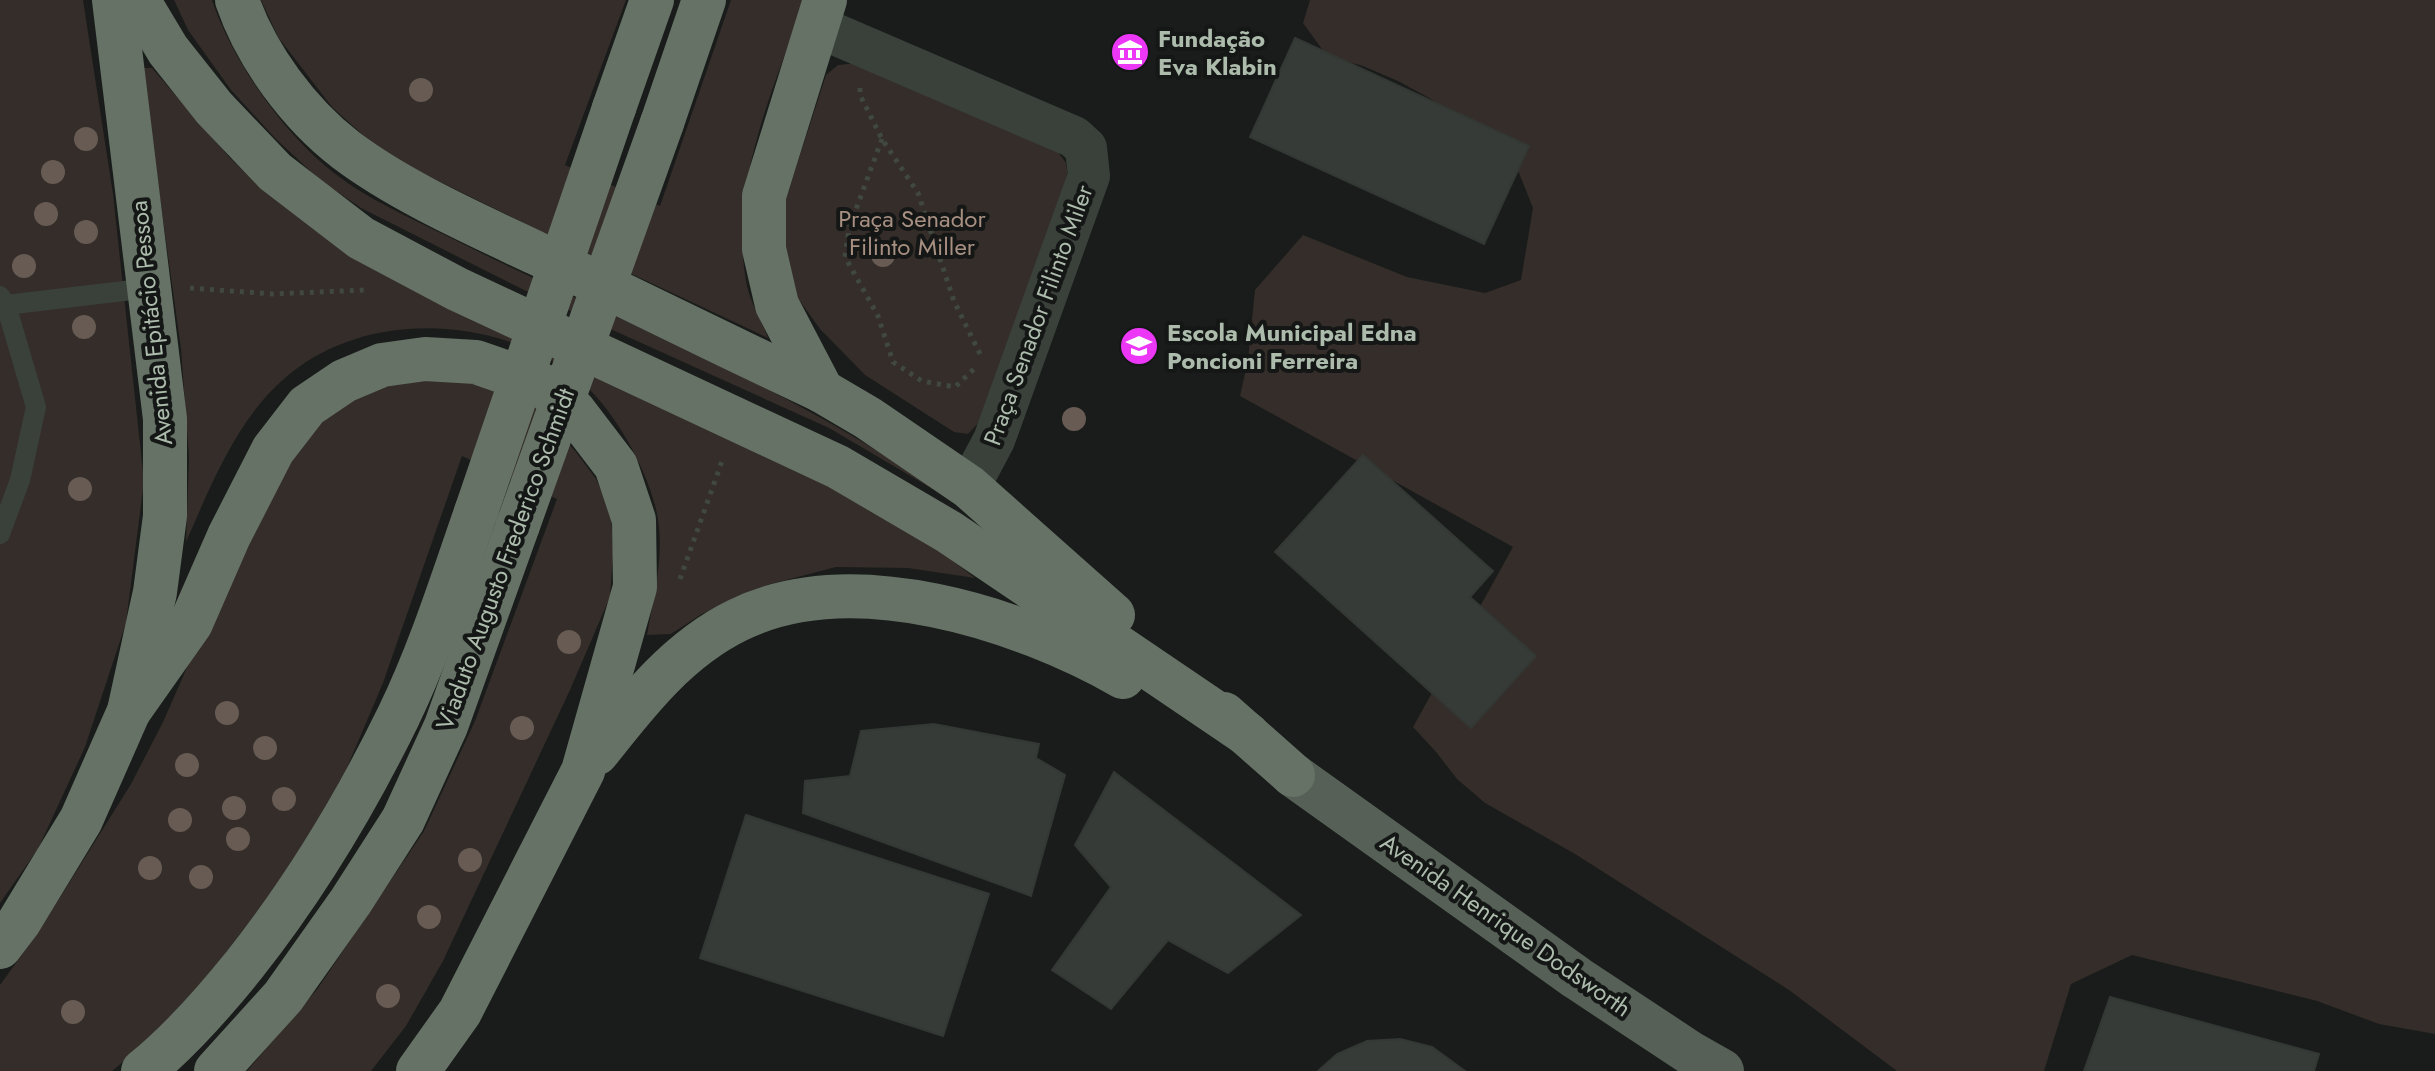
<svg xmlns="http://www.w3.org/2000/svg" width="2435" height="1071" font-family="Jost,sans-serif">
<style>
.green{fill:#342d29}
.building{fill:#363b37;stroke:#333835;stroke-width:2}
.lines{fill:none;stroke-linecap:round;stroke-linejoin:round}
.path{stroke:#404840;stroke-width:5;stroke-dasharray:4 6;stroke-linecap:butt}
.lane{stroke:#3a413b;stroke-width:20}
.street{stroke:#3a413b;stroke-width:42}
.primary{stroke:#566057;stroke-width:44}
.highway{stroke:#667266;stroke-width:44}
.highway-bridge{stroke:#667266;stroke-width:44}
.tree{fill:#675b53}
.labels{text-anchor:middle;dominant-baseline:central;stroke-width:8;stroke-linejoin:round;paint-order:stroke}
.poi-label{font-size:24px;font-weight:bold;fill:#acbbac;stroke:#141715;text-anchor:start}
.park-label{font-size:24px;fill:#a78f82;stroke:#141715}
.street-label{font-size:24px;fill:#acbbac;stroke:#141715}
</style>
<rect width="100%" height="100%" fill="#191c1a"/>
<g class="green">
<path d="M0,0h83l30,194 31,287 -18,142 -41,124 -47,102 -38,54z"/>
<path d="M174,0h38c17,52 58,113 98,152 39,39 90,61 139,85 79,40 161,76 241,114 92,43 180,91 263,150l-124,-73 -307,-139 -161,-81 -41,-28 -44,-41 -45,-49 -43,-60z"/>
<path d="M261,0h365l-61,165 95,41 71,-206h74c-32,90 -76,184 -59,281 3,19 15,39 22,57l-228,-107 -156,-77 -52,-47 -54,-70z"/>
<path d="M1310,0h1125v1034l-56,-10 -62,-23 -185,-46 -61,29 -27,87h-147l-108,-81 -214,-136 -90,-51 -28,-24 -21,-27 -23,-25 100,-180 -273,-151 8,-36 7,-70 48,-55 104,42 78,16 36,-13 12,-72 -14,-35 -26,-31 -62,-43 -33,-18 -35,-15 -36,-10 -24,-33z"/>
<path d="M858,63l197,85 11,15 3,23 -86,232 -15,16 -14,-2 -89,-57 -45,-46 -38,-53 -7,-44 51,-157 12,-10z"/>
<path d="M144,68h8l78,90 31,30 84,64 418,198 155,84 57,44 -67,-10 -72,-1 -69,18 -65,29 -31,20 -24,1c7,-41 19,-84 9,-126 -12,-48 -49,-113 -91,-140 -79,-53 -198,-57 -274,4 -52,41 -79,110 -105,169l3,-85 -8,-108 -37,-266z"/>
<path d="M482,378l55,30 39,44 20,27 15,33 2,41 -3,44 -40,93 -127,271 -37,65 -35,45h-124l71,-83 106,-157 51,-110 82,-222 -95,-43 -79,227 -37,87 -34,60 -43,66 -57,75 -63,69 -37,31h-112v-86l39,-54 92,-147 32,-62 117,-266 94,-75z"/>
</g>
<g class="building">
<path d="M1295,38l234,108 -45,98 -234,-107z"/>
<path d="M1363,455l130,116 -23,26 66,59 -65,72 -196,-176z"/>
<path d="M934,724l105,20 -3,14 29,17 -34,121 -228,-83 2,-32 45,-5 11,-45z"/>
<path d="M1114,772l187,143 -73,58 -60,-33 -57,69 -59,-39 59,-83 -36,-42z"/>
<path d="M746,815l243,79 -46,142 -243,-78z"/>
<path d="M2110,997l209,57 -5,17h-230z"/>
<path d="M1400,1039l32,8 33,24h-147l19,-17 30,-13z"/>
</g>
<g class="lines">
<g class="path">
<path d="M860,88v7l22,44 36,54 36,108 26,53"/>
<path d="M882,139l-33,89 -4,29 33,59 15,46 29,19 33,6 19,-18"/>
<path d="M190,288l83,6 91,-4"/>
<path d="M680,579l42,-118"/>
</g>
<g class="lane">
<path d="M0,296l6,9 30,102 -16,73 -20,54"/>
<path d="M6,305l143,-17"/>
</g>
<path class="street" d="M816,26l258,111 12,11 3,28 -95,264 -25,47"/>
<path class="primary" d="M1293,775l284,203 115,76 30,17"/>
<g class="highway">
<path d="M138,0l30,50 46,58 61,64 86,66 96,51 381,178 111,65 298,202"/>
<path d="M237,0c19,56 62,114 109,150 54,41 131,75 192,104 95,46 189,92 284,137l46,27 101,69 144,128"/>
<path d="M614,108l38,-108"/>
<path d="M662,123l42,-123"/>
<path d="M822,391l-45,-86 -13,-56v-53l61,-196"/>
<path d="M129,711l62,-88 38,-87 44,-86 34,-44 37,-25 38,-16 43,-6 51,3 66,23 32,26 42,55 18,54 1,67 -52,184 -123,241 -42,59"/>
<path d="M1224,714l69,61"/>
<path d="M597,753c40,-51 81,-104 141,-133 114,-56 281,-2 385,57"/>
<path d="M0,947l19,-25 62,-102 48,-109 26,-119 10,-76v-97l-51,-419"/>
<path d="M143,1071c36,-29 72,-70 101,-106 61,-77 111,-160 154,-248 32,-66 54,-136 78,-205"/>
<path d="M216,1071l67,-74 68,-96 52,-81 43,-94 72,-201"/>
</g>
<g class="highway-bridge">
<path d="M476,512l138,-404"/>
<path d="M518,525l144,-402"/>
</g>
</g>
<g class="tree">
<circle cx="421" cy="90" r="12"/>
<circle cx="86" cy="139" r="12"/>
<circle cx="53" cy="172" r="12"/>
<circle cx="46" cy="214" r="12"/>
<circle cx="86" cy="232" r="12"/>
<circle cx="883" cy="255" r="12"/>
<circle cx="24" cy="266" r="12"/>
<circle cx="84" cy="327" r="12"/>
<circle cx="1074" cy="419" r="12"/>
<circle cx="80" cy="489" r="12"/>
<circle cx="569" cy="642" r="12"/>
<circle cx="227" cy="713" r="12"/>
<circle cx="522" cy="728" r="12"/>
<circle cx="265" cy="748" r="12"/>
<circle cx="187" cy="765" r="12"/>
<circle cx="284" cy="799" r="12"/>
<circle cx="234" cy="808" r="12"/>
<circle cx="180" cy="820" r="12"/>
<circle cx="238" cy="839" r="12"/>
<circle cx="470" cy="860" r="12"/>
<circle cx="150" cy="868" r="12"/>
<circle cx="201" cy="877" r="12"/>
<circle cx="429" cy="917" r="12"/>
<circle cx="388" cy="996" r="12"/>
<circle cx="73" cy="1012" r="12"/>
</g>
<defs>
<symbol id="museum-disc" viewBox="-11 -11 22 22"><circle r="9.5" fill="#ec37f6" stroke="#141715"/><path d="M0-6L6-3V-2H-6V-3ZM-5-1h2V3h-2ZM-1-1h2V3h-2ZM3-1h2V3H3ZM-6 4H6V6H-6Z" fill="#fff"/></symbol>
<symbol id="school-disc" viewBox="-11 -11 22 22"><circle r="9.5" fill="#ec37f6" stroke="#141715"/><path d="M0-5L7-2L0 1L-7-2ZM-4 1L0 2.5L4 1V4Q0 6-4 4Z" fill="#fff"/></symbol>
</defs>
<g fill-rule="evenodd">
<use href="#museum-disc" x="1108" y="30" width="44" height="44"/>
<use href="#school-disc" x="1117" y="324" width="44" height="44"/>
</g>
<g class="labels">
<g class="poi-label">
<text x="1158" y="38">Fundação<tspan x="1158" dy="28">Eva Klabin</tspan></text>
<text x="1167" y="332">Escola Municipal Edna<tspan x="1167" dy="28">Poncioni Ferreira</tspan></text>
</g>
<g class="park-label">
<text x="912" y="218">Praça Senador<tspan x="912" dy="28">Filinto Miller</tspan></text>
</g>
<g class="street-label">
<text transform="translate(1038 315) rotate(-70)">Praça Senador Filinto Miler</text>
<text transform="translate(151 323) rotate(-96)">Avenida Epitácio Pessoa</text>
<text transform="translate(505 559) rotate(-70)">Viaduto Augusto Frederico Schmidt</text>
<text transform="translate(1506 925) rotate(35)">Avenida Henrique Dodsworth</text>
</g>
</g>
</svg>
